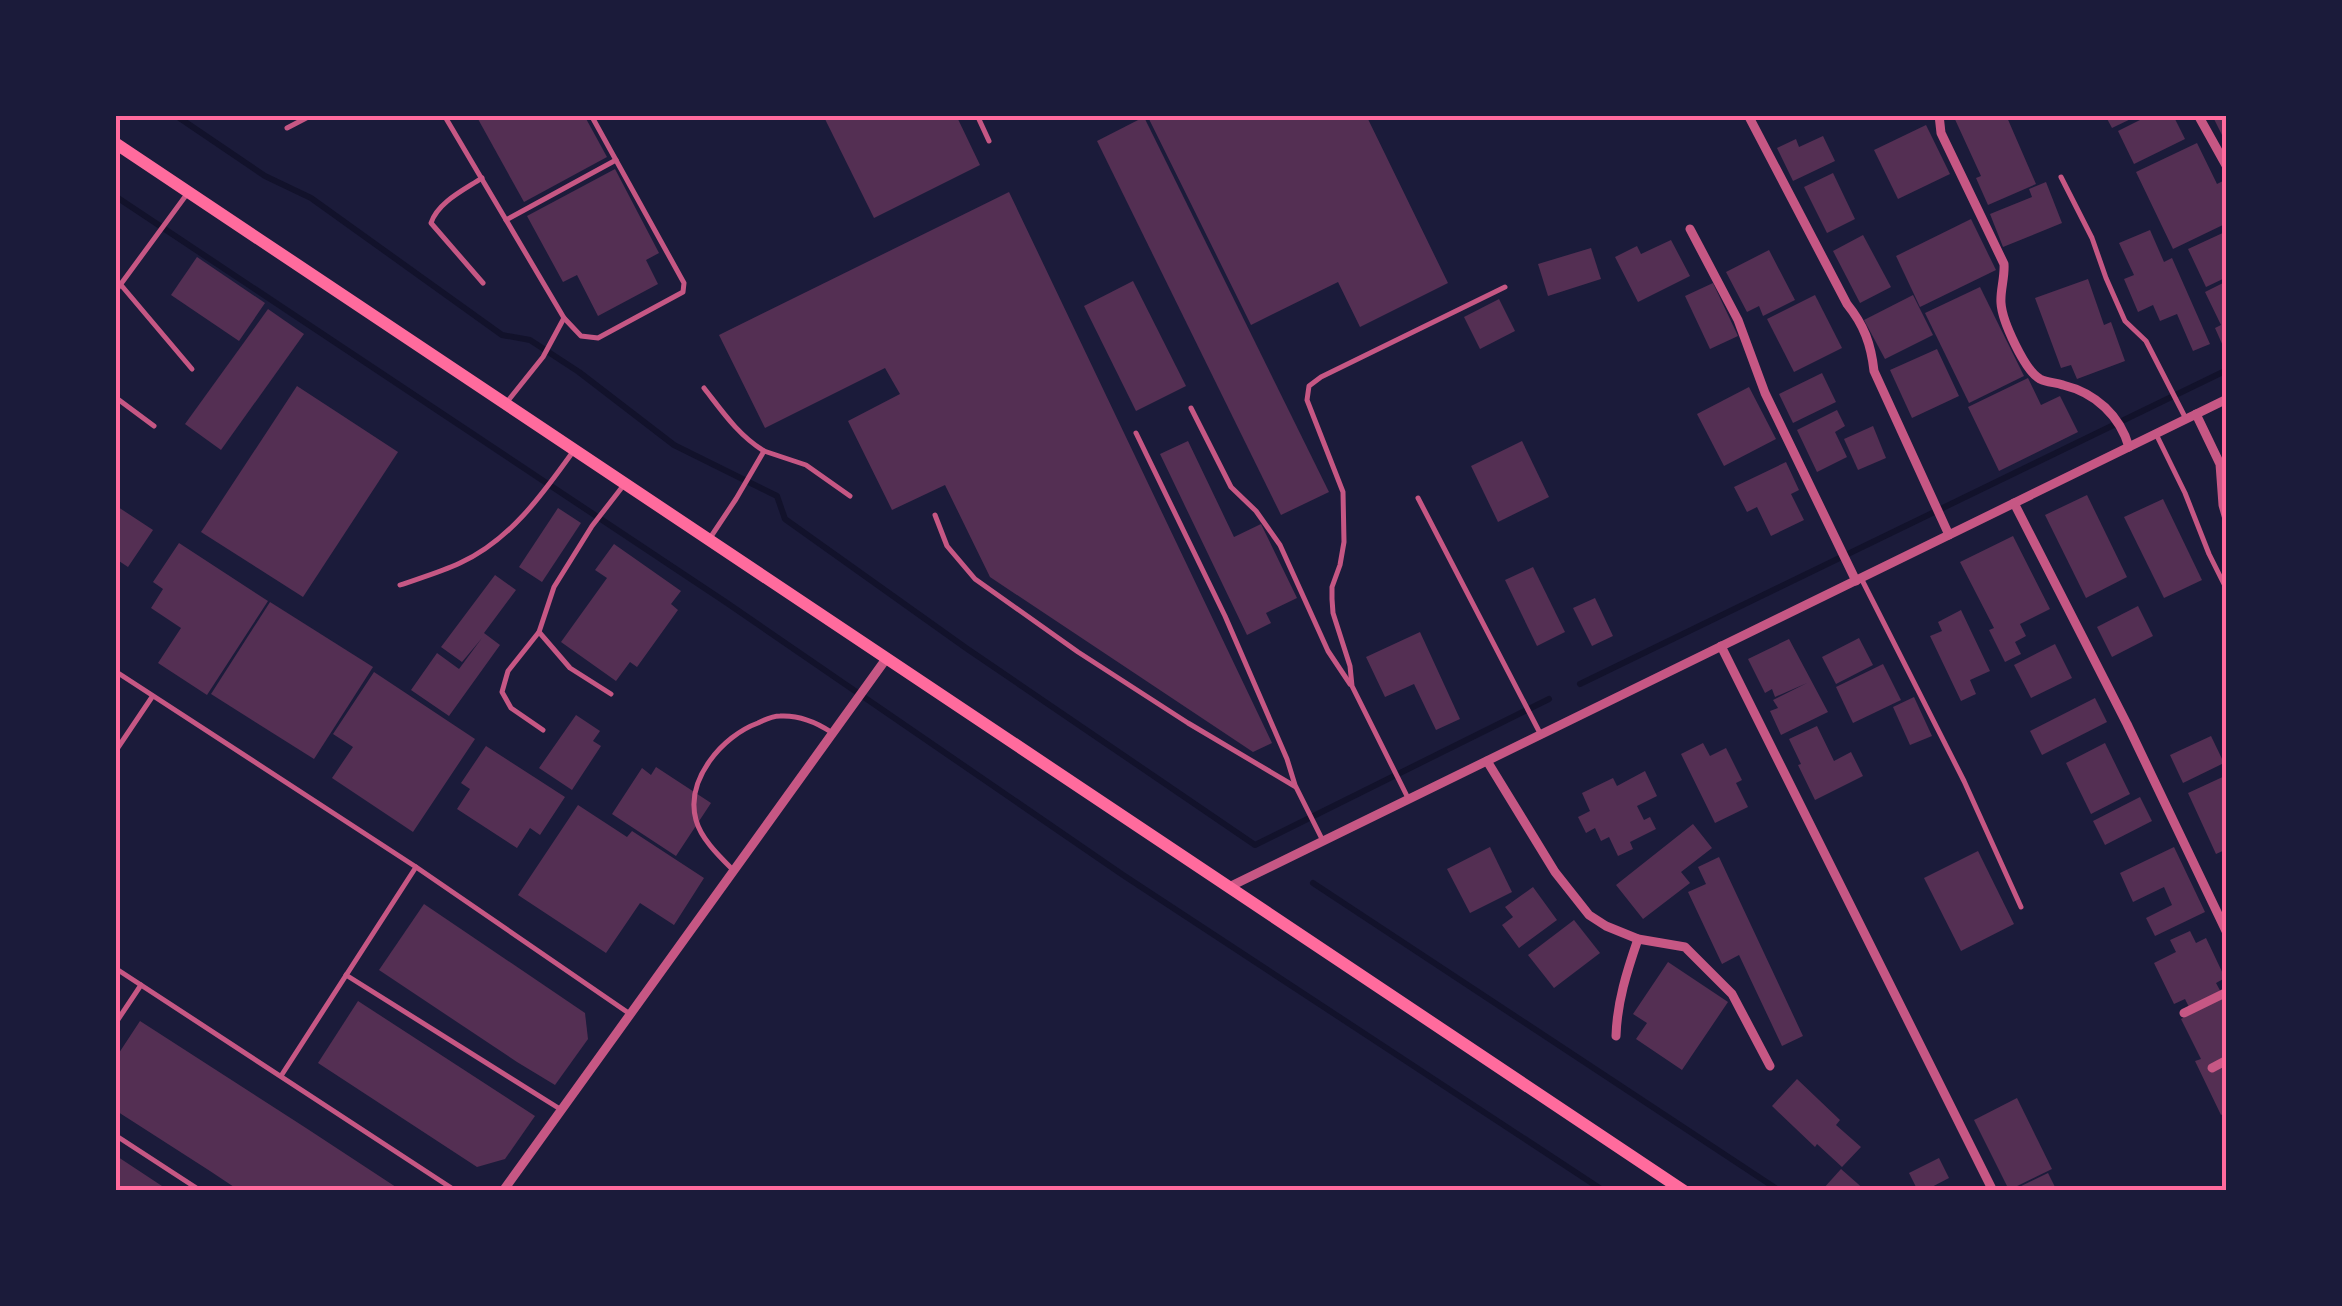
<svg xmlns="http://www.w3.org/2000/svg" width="2342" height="1306" font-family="'IBM Plex Sans',sans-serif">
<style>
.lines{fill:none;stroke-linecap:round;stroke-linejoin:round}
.stream{stroke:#12122b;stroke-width:6}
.building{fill:#542f53}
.service{stroke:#c65784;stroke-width:5}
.minor{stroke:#c65784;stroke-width:9}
.secondary{stroke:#ff6b9d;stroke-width:12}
.neatline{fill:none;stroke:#ff6b9d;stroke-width:4}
</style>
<rect width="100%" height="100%" fill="#1b1b3a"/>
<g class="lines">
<g class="stream">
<path d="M175,115l90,61 46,22 191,137 28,5 49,32 95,73 103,51 8,23 181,129 289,197 294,-146"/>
<path d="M115,196l612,407 396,272 481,316"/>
<path d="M1580,684l647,-314"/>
<path d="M1313,883l467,308"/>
</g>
</g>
<g class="building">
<path d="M485,115h99l23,42 -83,45 -46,-83z"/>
<path d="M823,115h133l24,50 -106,53z"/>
<path d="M1147,115h219l82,168 -88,44 -22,-45 -87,43z"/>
<path d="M1953,115h53l30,69 -48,21 -12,-27 5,-2z"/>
<path d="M2105,115h34l-27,13z"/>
<path d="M2150,115h23l12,24 -51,25 -16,-33z"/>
<path d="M2212,115h15v30z"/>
<path d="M1144,117l185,375 -48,23 -184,-374z"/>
<path d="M1926,125l24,49 -52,25 -24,-49z"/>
<path d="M1823,136l12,25 -42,20 -16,-33 19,-9 3,8z"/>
<path d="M2197,143l20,41 8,-4 2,5v38l-54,26 -37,-77z"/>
<path d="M615,169l44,84 -13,7 12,24 -60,32 -21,-41 -14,7 -36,-66z"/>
<path d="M1833,173l22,46 -28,14 -23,-46z"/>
<path d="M2046,182l16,41 -59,24 -13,-33 42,-17 -3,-8z"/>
<path d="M1009,192l263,551 -19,9 -263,-175 -45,-92 -53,25 -44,-89 52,-27 -15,-26 -120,60 -46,-93z"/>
<path d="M1971,219l25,51 -76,37 -24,-51z"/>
<path d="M2150,230l14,32 8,-4 38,86 -17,7 -16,-37 -17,7 -7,-16 -15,7 -14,-33 10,-4 -15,-32z"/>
<path d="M2227,231v46l-21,10 -18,-38z"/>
<path d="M1863,235l28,52 -31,16 -27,-52z"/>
<path d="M1671,240l19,36 -52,26 -23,-45 22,-11 4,8z"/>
<path d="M1591,248l10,31 -53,17 -10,-32z"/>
<path d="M1769,250l26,50 -32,16 -4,-10 -12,6 -21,-40z"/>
<path d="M197,257l68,46 -26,38 -68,-46z"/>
<path d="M2088,279l16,46 7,-3 14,39 -48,18 -6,-14 -10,3 -26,-70z"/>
<path d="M1133,281l53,105 -50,25 -52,-105z"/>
<path d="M2227,281v74l-12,-27 6,-3 -16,-33z"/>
<path d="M1713,283l25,53 -28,13 -25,-53z"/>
<path d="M1980,287l44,89 -55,27 -44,-90z"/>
<path d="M1815,295l27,53 -48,24 -27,-53z"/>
<path d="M1913,295l20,40 -48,24 -21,-39z"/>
<path d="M1499,299l16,32 -35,18 -16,-32z"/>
<path d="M268,309l36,25 -83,116 -36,-26z"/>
<path d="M1937,349l22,47 -47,22 -22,-48z"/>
<path d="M1822,373l14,29 -43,21 -14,-29z"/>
<path d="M2028,378l13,27 19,-9 18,36 -79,39 -31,-64z"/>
<path d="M297,386l101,66 -95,145 -102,-65z"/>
<path d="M1749,387l27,52 -52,27 -27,-52z"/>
<path d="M1837,410l8,16 -10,6 12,25 -30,15 -20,-42z"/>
<path d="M1873,426l13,32 -28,12 -14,-31z"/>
<path d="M1188,441l46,96 27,-13 36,74 -31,15 5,10 -24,12 -87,-181z"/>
<path d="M1522,441l27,56 -51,25 -27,-56z"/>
<path d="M1786,462l13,28 -8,4 13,26 -33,16 -14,-29 -10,5 -13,-25z"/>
<path d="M2087,495l40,82 -41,21 -41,-83z"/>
<path d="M2163,499l39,81 -38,18 -40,-81z"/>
<path d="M115,505l38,25 -25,37 -9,-6 -4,6z"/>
<path d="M558,508l23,15 -39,59 -23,-15z"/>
<path d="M2013,536l37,73 -30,15 6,12 -11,6 6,12 -16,8 -16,-32 5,-2 -34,-66z"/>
<path d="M179,543l89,58 -61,94 -49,-32 23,-35 -30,-20 12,-19 -10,-7z"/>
<path d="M614,544l67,47 -10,13 7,6 -41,57 -7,-5 -14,19 -55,-39 46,-64 -12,-8z"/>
<path d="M1533,567l32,65 -28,14 -32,-66z"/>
<path d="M495,575l21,15 -32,43 16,12 -51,71 -38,-26 26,-37 22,16 23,-31 -20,24 -21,-15z"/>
<path d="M1595,598l18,38 -21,10 -19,-38z"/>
<path d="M270,602l103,65 -59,92 -103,-65z"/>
<path d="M2138,606l15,30 -41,21 -15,-30z"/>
<path d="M1961,610l29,61 -20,9 6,14 -15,7 -31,-65 12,-5 -4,-9z"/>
<path d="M1420,632l40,87 -24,11 -22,-46 -29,13 -19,-40z"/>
<path d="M1859,638l14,27 -37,19 -14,-27z"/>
<path d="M1789,639l39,73 -47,23 -11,-24 8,-3 -5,-8 34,-17 -32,14 -3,-8 -7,4 -17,-34z"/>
<path d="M2055,644l17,34 -41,20 -17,-33z"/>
<path d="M1883,664l18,36 -48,23 -17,-36z"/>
<path d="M374,672l101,67 -62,93 -81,-54 21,-31 -20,-13z"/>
<path d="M1914,697l18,39 -22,9 -17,-38z"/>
<path d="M2095,698l12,24 -65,33 -12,-24z"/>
<path d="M576,715l24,16 -7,10 8,5 -29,44 -33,-22z"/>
<path d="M1817,726l17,35 17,-9 12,24 -48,24 -17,-35 3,-1 -12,-25z"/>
<path d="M2211,736l13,27 -41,20 -13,-28z"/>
<path d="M1703,743l7,13 16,-8 16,32 -6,3 12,24 -33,16 -34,-69z"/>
<path d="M2105,743l25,51 -39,20 -25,-51z"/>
<path d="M486,746l79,51 -25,38 -10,-7 -13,20 -60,-39 13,-20 -9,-6z"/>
<path d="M656,767l55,36 -35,53 -64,-42 30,-46 9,7z"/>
<path d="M1645,771l12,25 -20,10 7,14 6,-3 6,12 -26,13 3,7 -15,7 -9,-19 -8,4 -6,-13 -9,5 -8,-16 12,-6 -8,-18 31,-15 4,8z"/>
<path d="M2227,775v74l-11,5 -28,-61z"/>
<path d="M2140,797l12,24 -47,24 -12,-24z"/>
<path d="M578,805l49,32 5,-6 72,47 -30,47 -34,-22 -34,50 -88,-58z"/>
<path d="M1693,824l19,24 -31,24 9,11 -47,36 -27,-34z"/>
<path d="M1490,847l22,45 -42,21 -23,-44z"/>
<path d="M2174,847l31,65 -50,24 -9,-18 26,-13 -8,-18 -31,15 -13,-29z"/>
<path d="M1978,851l36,73 -53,27 -37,-73z"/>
<path d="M1719,857l84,179 -21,10 -43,-91 -17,9 -34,-72 18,-8 -8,-17z"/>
<path d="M1533,887l24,33 -38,28 -17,-23 11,-8 -8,-10z"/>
<path d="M424,904l161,109 3,26 -33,46 -38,-23 -138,-92z"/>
<path d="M1574,920l26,33 -46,35 -26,-33z"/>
<path d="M2190,931l6,12 10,-5 19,40 -9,5 7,13 4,-2v118l-6,3 -26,-54 6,-2 -20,-40 11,-6 -7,-14 -11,5 -20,-41 22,-11 -6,-12z"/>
<path d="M1668,962l60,40 -46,68 -46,-31 11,-16 -14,-9z"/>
<path d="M358,1001l177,115 -30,43 -28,8 -159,-104z"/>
<path d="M140,1021l166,107 96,63h-162l-30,-20 -95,-61v-51z"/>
<path d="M1797,1079l43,41 -4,5 25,22 -19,20 -25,-23 -2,3 -43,-41z"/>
<path d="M2017,1098l35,71 -43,21 -35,-70z"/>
<path d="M115,1155l50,33 6,3h-56z"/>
<path d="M1939,1158l10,20 -25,13h-6l-9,-18z"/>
<path d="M1841,1169l25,22h-41l-2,-2z"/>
<path d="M2048,1173l9,18h-46z"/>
</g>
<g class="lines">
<g class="service">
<path d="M444,115l120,203 -21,39 -36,45"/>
<path d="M977,115l12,26"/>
<path d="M287,128l25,-13"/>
<path d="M2061,177l31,61 14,40 19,43 21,20 40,78"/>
<path d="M482,178c-18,12 -44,24 -51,45l52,60"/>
<path d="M506,220l110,-60"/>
<path d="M121,285l71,84"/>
<path d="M115,292l72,-98"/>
<path d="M564,318l17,18 17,2 85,-46 1,-9 -93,-168"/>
<path d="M704,388c18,23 34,47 60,63"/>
<path d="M115,397l39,29"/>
<path d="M1191,408l40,79 25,24 24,34 48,106 22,33"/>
<path d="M1136,433l89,183 62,143 8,26"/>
<path d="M2156,434l29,59 24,61 18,36"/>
<path d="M1418,498l123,237"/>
<path d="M935,515l12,31 28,33 103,73 110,71 108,64 27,54"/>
<path d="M710,538l26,-39 28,-48 42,14 44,31"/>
<path d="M1861,578l103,203 57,126"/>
<path d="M400,585c20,-7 41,-13 60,-22 49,-22 82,-68 112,-110"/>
<path d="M539,632l-31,39 -6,21 9,16 32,22"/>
<path d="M115,671l301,196 214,147"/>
<path d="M611,694l-41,-26 -31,-36 15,-45 38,-61 31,-40"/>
<path d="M115,752l37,-55"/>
<path d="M1408,798l-56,-112 -2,-20 -17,-53 -1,-14v-12l8,-22 4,-23 -1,-50 -36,-92 2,-14 12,-9 184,-90"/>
<path d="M733,870c-13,-13 -32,-31 -37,-50 -11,-40 26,-84 62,-97 6,-3 15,-7 22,-7 18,-1 36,6 51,16"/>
<path d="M115,968l341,223"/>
<path d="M346,975l214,134"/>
<path d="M115,1024l26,-39"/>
<path d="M281,1076l135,-209"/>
<path d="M115,1135l86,56"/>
</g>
<g class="minor">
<path d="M1748,115l99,189c17,21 24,40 27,67l75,164"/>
<path d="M1939,115l2,18 63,131c1,13 -4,27 -3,39 1,18 24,68 39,76 8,4 15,3 23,6 33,8 57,31 66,62"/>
<path d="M2198,115l29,52"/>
<path d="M1690,229l48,91 27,73 91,188"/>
<path d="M2196,414l24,50 3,41 4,14"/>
<path d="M2014,503l113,221 100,209"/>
<path d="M1721,646l272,545"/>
<path d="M1487,761l68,111 34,43 17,11 32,13 47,8 47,47 38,72"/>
<path d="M1229,887l998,-488"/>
<path d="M2184,1013l43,-21"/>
<path d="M1616,1036c1,-34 11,-65 22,-97"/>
<path d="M2212,1068l15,-8"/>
<path d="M503,1191l383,-532"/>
</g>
<path class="secondary" d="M115,143l1569,1048"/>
</g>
<rect width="2342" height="1306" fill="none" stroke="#1b1b3a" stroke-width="235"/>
<rect x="118" y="118" width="2106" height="1070" class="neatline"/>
</svg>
